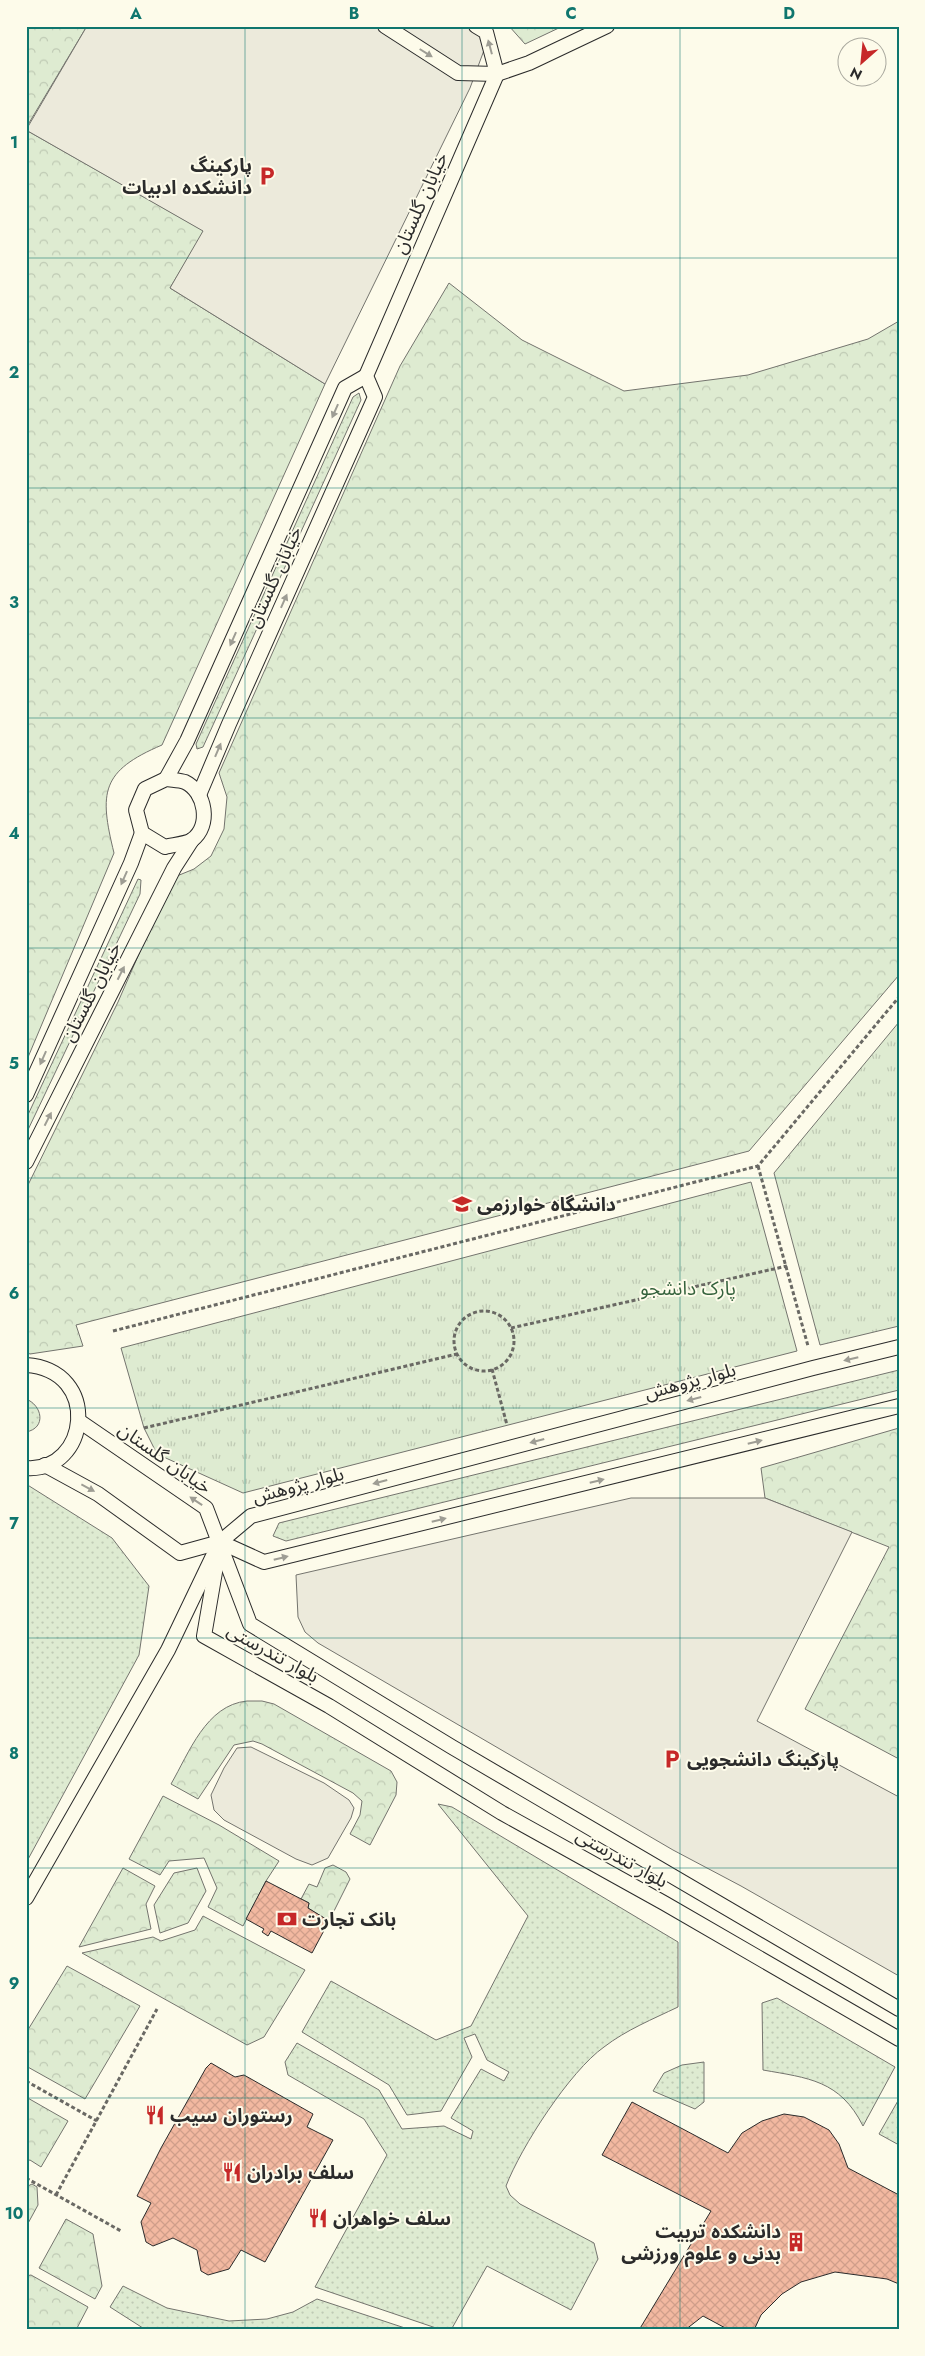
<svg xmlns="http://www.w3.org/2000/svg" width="925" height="2356" font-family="Jost,'Noto Sans Arabic',sans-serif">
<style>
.grass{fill:url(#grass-dots);stroke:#74746e}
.forest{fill:url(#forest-crowns);stroke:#74746e}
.park{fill:url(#park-tufts);stroke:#74746e}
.parking{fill:#eceadb;stroke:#74746e}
.building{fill:url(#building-cross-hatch);stroke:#2b2b2b}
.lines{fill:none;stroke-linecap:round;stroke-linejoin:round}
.service-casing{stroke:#2b2b2b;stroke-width:16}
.path{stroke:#6a6964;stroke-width:3;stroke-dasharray:4 2.5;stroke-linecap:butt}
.service{stroke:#fdfbea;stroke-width:14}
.oneway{fill:#9e9d94}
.grid{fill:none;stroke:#0f766e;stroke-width:1;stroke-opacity:0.55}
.labels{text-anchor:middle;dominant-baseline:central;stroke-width:4;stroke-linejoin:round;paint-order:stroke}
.poi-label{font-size:19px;font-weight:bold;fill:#2b2b2b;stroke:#fdfbea;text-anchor:start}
.street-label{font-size:19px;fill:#2b2b2b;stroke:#fdfbea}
.park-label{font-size:19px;fill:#34623c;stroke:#fdfbea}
.neatline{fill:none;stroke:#0f766e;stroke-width:2}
.grid-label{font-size:16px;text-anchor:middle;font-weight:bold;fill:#0f766e}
</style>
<defs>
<pattern id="grass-dots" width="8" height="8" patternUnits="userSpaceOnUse" patternTransform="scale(1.25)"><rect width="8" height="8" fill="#deebd1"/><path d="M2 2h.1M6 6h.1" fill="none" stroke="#bfcab4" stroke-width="1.8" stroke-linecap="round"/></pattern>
<pattern id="forest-crowns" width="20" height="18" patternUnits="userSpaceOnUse" patternTransform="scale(1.25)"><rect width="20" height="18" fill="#deebd1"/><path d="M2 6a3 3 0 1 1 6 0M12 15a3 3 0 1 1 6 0" fill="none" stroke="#bfcab4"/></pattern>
<pattern id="park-tufts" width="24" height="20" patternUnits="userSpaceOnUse" patternTransform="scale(1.25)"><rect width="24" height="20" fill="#deebd1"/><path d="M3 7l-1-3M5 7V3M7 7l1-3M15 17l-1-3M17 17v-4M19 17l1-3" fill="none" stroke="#bfcab4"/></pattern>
<pattern id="building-cross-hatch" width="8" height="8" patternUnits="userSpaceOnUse" patternTransform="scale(1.25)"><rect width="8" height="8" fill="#f2b8a0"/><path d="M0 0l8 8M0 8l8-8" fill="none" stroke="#d09e8a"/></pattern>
</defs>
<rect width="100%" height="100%" fill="#fdfbea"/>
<g class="grass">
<path d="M359,393l2,7 -158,347 -6,2 -1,-5 157,-347z"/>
<path d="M138,879l3,1 -1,14 -114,240v-15z"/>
<path d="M899,1370v20l-613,151 -13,-5 6,-13z"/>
<path d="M26,1399c16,6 21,29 0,33z"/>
<path d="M26,1484l86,54 37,48 -10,69 -113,208z"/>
<path d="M438,1804l14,3 226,135v65c-25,12 -52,23 -74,40 -34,24 -83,100 -98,139l4,9 10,9 74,39 4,16 -27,51 -84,-44 -36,64h-9l-127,-43 72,-132 -23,-36 -76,-44 -3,-13 12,-19 82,47 23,39 42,-3 27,13 2,-8 -22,-13 30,-49 23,12 5,-9 -22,-12 -12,-26 -11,4 8,19 -31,54 -34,4 -18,-30 -87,-53 29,-51 105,59 35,-14 57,-110z"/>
<path d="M777,1998l118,69 -32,59c-23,-46 -55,-48 -100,-56l-1,-67z"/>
<path d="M704,2062v40l-9,7 -42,-18 11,-18 18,-8z"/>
<path d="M899,2099v46l-20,-11z"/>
<path d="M123,2286l44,22 62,13 38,-2 26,-7 24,-13 94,31h-265l-36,-23z"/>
</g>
<g class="forest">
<path d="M26,26h61l-61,102z"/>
<path d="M509,26h54l-38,18z"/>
<path d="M26,130l178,101 -34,57 155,96 -163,361c-61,26 -63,47 -48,108l-88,209z"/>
<path d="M449,283l73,57 102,51 124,-16 120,-36 31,-18v654l-150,176 -673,174 7,21 -53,8 -4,-2v-163l92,-187 54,-124 22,-9 17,-13 13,-27 3,-32 -8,-24 181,-407z"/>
<path d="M899,1428v331l-94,-50 84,-162 -124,-49 -4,-30z"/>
<path d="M247,1701h15l12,3 117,67 6,11 -1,13 -26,50 -20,-11 10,-19 2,-14 -9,-8 -91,-49 -9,-3 -19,4 -36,54 -27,-15c18,-31 35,-79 76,-83z"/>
<path d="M163,1796l56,29 60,36 -13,20 -23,45 -35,-19 9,-19 -13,-30 -35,3 -9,14 -31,-16z"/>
<path d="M333,1865l13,7 4,7 -21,42 -21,-13 1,-5 -8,-4 8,-15 8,3 8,-19z"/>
<path d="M123,1868l32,18 -9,18 5,25 -72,18z"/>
<path d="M197,1868l9,23 -18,32 -28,10 -6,-28 20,-32z"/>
<path d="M203,1916l102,54 -41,67 -17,8 -165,-92 71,-16 8,4 34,-11z"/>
<path d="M67,1966l73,40 -55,93 -59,-33v-33z"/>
<path d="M26,2097l42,24 -27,46 -11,-7 -4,1z"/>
<path d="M32,2184l5,3 1,18 -12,22v-40z"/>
<path d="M66,2219l27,15 9,52 -7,13 -56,-31z"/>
<path d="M31,2275l57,32 -12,23h-50v-54z"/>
</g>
<g class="park">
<path d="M899,1022v304l-79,19 -46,-172z"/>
<path d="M751,1182l46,169 -554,142 -86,-39 -13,-26 -23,-80z"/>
</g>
<g class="parking">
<path d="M87,26h406l-23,62 -145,296 -155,-96 33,-57 -177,-101z"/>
<path d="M631,1498h134l87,34 -95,189 142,76v179l-158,-90 -68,-36 -355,-207 -13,-11 -7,-15 -2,-42z"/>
<path d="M251,1747l73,36 25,17 5,8 -3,10 -23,40 -16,7 -16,-6 -72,-39 -10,-10 -3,-15 13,-27 13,-20z"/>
</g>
<g class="building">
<path d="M266,1881l43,22 -1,5 21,13 -17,32 -41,-22 -3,5 -6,-4 2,-3 -18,-10z"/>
<path d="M211,2063l24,14 9,-2 69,39 -6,13 26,13 -68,122 -24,-12 -12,19 -21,6 -7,-4 -4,-21 -24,-12 -20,8 -7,-4 -5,-20 10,-19 -14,-7 24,-48 45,-80z"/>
<path d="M632,2102l96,51 14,-20 20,-12 22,-7 20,3 25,13 10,14 9,24 51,27v89l-12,-5 -52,-7 -34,10 -19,12 -21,21 -7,15h-25l-26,-14 -18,14h-46l72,-119 -109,-56z"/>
</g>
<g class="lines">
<defs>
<g id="service">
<path d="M385,26l73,47 39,1 32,-11 78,-37"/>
<path d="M166,779l21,-38 158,-353 21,-12"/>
<path d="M166,779c5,1 14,1 19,3 21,10 26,44 7,58 -6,4 -20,5 -27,7l-23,-14 -6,-23 9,-21z"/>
<path d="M199,795l30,-71 146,-327 -9,-21 131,-302 -11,-42 -10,-6"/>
<path d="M26,1095l105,-232 11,-30"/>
<path d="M26,1162l148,-294 18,-28"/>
<path d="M26,1365c76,5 63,108 0,103"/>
<path d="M79,1421l127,87 44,116 202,123 447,262"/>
<path d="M45,1465l53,29 82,59 40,-11 31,-26 562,-148 86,-21"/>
<path d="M220,1542l44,20 635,-156"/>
<path d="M220,1543l-16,93 125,70 173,107 162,90 235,136"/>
<path d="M26,1898l142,-248 45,-94"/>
</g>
</defs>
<use href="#service" class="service-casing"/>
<g class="path">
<path d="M758,1166l50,180"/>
<circle cx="484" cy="1341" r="30"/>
<path d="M511,1328l276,-62"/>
<path d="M113,1331l645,-165 141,-169"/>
<path d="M492,1369l15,56"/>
<path d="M144,1428l313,-74"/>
<path d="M26,2081l71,40"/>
<path d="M26,2178l95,53"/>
<path d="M56,2195l101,-186"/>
</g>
<use href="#service" class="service"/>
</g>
<defs><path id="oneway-solid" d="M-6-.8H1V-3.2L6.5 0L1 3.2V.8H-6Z" transform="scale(1.25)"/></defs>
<g class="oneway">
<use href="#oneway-solid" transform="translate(490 47) rotate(-105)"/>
<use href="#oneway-solid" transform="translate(426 53) rotate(32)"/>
<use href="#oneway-solid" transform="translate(335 411) rotate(114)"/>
<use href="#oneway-solid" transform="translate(284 601) rotate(-66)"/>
<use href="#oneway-solid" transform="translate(233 639) rotate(114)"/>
<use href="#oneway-solid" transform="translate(218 750) rotate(-67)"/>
<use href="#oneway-solid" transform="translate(124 878) rotate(114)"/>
<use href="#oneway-solid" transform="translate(121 973) rotate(-63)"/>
<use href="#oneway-solid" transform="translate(43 1058) rotate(114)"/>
<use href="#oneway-solid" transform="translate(48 1119) rotate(-63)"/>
<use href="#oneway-solid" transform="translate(851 1359) rotate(167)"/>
<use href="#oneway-solid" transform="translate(694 1399) rotate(165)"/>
<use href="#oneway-solid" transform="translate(537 1441) rotate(165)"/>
<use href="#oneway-solid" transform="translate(755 1442) rotate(-14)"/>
<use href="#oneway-solid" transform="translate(597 1481) rotate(-14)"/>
<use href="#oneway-solid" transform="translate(380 1482) rotate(165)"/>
<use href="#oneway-solid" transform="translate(88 1488) rotate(28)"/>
<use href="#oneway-solid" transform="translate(196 1501) rotate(-146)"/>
<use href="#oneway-solid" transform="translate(439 1520) rotate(-14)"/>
<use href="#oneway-solid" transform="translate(281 1558) rotate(-14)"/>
</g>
<path class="grid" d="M245,26v2304M462,26v2304M680,26v2304M26,258h873M26,488h873M26,718h873M26,948h873M26,1178h873M26,1408h873M26,1638h873M26,1868h873M26,2098h873"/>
<defs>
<symbol id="parking-bare" viewBox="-9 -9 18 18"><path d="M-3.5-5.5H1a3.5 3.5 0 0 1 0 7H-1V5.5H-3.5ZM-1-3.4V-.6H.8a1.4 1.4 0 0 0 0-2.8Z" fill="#c62828" stroke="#fdfbea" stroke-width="2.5" paint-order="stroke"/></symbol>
<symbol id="university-bare" viewBox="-9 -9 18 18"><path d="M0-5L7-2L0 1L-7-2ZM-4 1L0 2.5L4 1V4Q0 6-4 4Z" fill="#c62828" stroke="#fdfbea" stroke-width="2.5" paint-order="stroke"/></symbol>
<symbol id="bank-bare" viewBox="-9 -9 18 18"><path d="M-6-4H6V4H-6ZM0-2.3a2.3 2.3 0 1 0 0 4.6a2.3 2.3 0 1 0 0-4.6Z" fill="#c62828" stroke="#fdfbea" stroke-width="2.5" paint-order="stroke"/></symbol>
<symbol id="restaurant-bare" viewBox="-9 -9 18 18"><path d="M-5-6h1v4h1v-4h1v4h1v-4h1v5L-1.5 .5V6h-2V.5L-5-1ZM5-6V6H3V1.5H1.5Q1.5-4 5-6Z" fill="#c62828" stroke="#fdfbea" stroke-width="2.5" paint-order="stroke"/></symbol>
<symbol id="building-bare" viewBox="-9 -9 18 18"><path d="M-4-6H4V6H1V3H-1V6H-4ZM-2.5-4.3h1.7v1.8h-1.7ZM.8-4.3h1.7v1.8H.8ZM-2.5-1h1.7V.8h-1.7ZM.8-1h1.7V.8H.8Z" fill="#c62828" stroke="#fdfbea" stroke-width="2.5" paint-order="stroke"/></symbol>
</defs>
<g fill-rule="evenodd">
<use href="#parking-bare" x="253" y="162" width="28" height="28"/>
<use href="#university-bare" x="448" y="1190" width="28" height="28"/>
<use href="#parking-bare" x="658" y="1745" width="28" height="28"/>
<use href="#bank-bare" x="273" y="1905" width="28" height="28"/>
<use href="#restaurant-bare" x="141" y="2101" width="28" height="28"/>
<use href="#restaurant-bare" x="218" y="2158" width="28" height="28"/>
<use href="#restaurant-bare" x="304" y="2204" width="28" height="28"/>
<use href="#building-bare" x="782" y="2228" width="28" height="28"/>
</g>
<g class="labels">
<g class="poi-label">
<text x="252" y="165" text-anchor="end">پارکینگ<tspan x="252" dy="22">دانشکده ادبیات</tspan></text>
<text x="477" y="1204">دانشگاه خوارزمی</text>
<text x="687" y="1759">پارکینگ دانشجویی</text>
<text x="302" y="1919">بانک تجارت</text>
<text x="170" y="2115">رستوران سیب</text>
<text x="247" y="2172">سلف برادران</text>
<text x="333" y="2218">سلف خواهران</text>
<text x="781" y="2231" text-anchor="end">دانشکده تربیت<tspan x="781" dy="22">بدنی و علوم ورزشی</tspan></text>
</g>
<g class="street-label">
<text transform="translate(420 203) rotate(-66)">خیابان گلستان</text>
<text transform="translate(274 577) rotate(-66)">خیابان گلستان</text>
<text transform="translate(91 992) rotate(-63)">خیابان گلستان</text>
<text transform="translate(690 1381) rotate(-15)">بلوار پژوهش</text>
<text transform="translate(165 1458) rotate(35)">خیابان گلستان</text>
<text transform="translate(298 1485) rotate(-15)">بلوار پژوهش</text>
<text transform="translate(273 1653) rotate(29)">بلوار تندرستی</text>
<text transform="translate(622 1858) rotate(29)">بلوار تندرستی</text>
</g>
<g class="park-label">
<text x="688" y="1288">پارک دانشجو</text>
</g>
</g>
<rect width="925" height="2356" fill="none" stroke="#fdfbea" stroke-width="55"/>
<g transform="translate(862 62) rotate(207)"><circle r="24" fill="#fdfbea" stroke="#a9a89e"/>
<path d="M0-4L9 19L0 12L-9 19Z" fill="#c62828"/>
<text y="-8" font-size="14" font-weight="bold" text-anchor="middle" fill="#2b2b2b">N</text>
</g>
<rect x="28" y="28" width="870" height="2300" class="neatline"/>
<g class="grid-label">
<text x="136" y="19">A</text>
<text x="354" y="19">B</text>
<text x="571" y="19">C</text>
<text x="789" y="19">D</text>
<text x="14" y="148">1</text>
<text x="14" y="378">2</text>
<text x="14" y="608">3</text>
<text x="14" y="839">4</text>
<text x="14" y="1069">5</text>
<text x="14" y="1299">6</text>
<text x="14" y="1529">7</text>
<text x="14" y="1759">8</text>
<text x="14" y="1989">9</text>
<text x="14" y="2219">10</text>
</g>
</svg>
